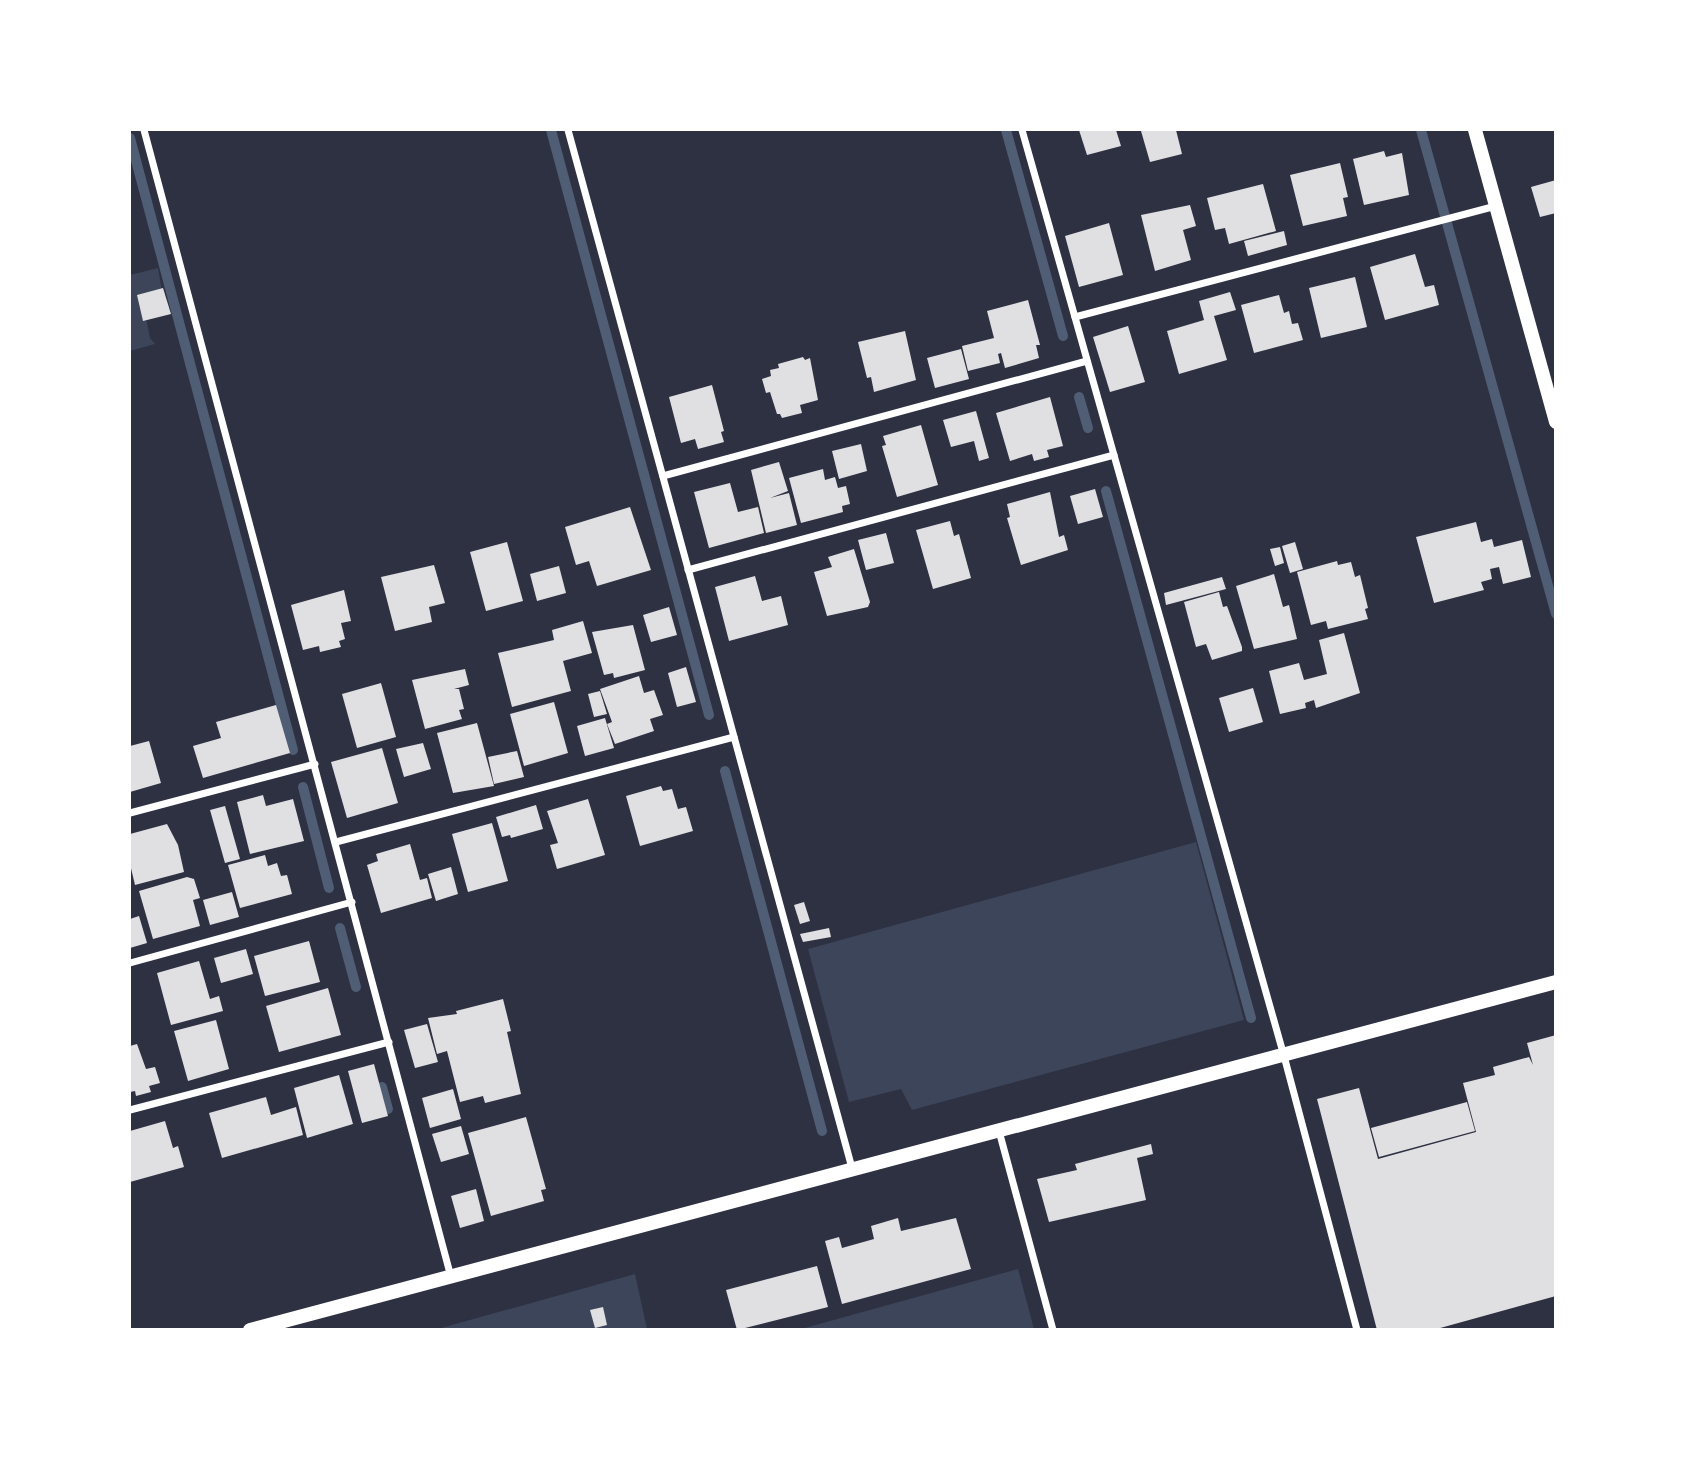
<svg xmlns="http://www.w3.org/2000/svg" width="1685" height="1459" font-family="'Titillium Web',sans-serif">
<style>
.green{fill:#3c4559}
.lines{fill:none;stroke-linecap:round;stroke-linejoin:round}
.stream{stroke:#4f5d75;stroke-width:10}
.building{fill:#e0e0e3}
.minor{stroke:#fff;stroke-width:7}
.secondary{stroke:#fff;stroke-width:14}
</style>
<rect width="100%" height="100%" fill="#2d3142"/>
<g class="green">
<path d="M158,268l6,35 -19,10 5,25 5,6 -25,7v-76z"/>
<path d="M1196,842l48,178 -332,90 -11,-21 -52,13 -41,-153z"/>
<path d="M1018,1269l16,60h-233z"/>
<path d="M635,1274l12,55 -213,1z"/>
</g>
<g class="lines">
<g class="stream">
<path d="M551,130l158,585"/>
<path d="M1006,130l57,206"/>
<path d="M1421,130l135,484"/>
<path d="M130,138l163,612"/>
<path d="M1079,397l9,31"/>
<path d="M1106,491l145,527"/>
<path d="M725,771l97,360"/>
<path d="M303,787l26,101"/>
<path d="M340,928l16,59"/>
<path d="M382,1087l6,22"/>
</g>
</g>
<g class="building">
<path d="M1079,130h37l5,16 -34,9z"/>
<path d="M1176,130l6,24 -32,8 -9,-31z"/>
<path d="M1384,151l2,6 16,-4 7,42 -45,10 -11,-46z"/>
<path d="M1340,163l8,34 -5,1 4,18 -44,10 -13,-51z"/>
<path d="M1556,180v33l-16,4 -9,-30z"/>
<path d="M1263,184l13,47 -47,13 -4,-16 -10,2 -8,-32z"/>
<path d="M1190,205l6,21 -13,4 8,30 -36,11 -14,-56z"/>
<path d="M1109,223l14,52 -44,12 -14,-51z"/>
<path d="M1284,231l3,14 -39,11 -4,-15z"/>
<path d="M1415,254l10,33 9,-2 5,20 -54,15 -15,-53z"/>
<path d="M1355,277l12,50 -46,11 -12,-50z"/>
<path d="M163,288l8,26 -28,7 -6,-26z"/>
<path d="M1230,292l6,18 -22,6 13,44 -48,14 -12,-43 37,-11 -5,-19z"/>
<path d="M1279,295l5,18 5,-2 3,13 6,-1 5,17 -49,13 -13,-48z"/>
<path d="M1028,300l12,45h-4l3,13 -34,10 -4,-15 -3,1 2,9 -32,8 -6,-25 32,-8 -7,-27z"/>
<path d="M1128,326l17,56 -35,10 -17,-55z"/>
<path d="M905,331l11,49 -42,12 -3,-15 -4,1 -9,-36z"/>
<path d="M961,349l8,30 -34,9 -8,-30z"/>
<path d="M803,357l2,3 5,-2 8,42 -18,5 2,8 -20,5 -2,-4h-3l-7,-22 -4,1 -4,-14 9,-3 -1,-6 9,-2 -1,-4z"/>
<path d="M712,385l12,46 -3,1 3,10 -26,7 -3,-10 -14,4 -12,-46z"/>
<path d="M1050,397l13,49 -16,4 2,7 -15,4 -2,-7 -22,7 -14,-48z"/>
<path d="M976,411l13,47 -10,3 -5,-20 -23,6 -8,-27z"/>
<path d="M921,425l17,60 -41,12 -15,-51 4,-1 -3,-9z"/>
<path d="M861,444l6,27 -28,8 -7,-28z"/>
<path d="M779,462l9,29 -18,7 19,-5 8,32 -31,8 -15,-63z"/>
<path d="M823,469l2,11 10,-3 3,11 8,-2 4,18 -8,2 1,6 -42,11 -12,-45z"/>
<path d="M730,483l8,29 20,-5 6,26 -55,15 -15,-56z"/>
<path d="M1095,489l8,28 -25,7 -8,-28z"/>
<path d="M1050,492l9,45 5,-2 4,15 -47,15 -14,-47 3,-1 -3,-13z"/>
<path d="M630,507l21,63 -54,16 -8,-25 -13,4 -11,-38z"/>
<path d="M950,521l4,15 5,-2 12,44 -38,11 -17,-59z"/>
<path d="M1476,522l5,20 11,-3 2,8 28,-7 9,37 -28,7 -4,-17 -9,2 2,10 -11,3 3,8 -50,13 -18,-66z"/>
<path d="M886,533l8,30 -28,7 -8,-30z"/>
<path d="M507,542l16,59 -37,10 -16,-59z"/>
<path d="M1295,542l8,27 -13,4 -8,-27z"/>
<path d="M1280,547l4,16 -9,3 -5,-17z"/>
<path d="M854,549l16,53 -2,5 -41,9 -13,-44 18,-5 -4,-10z"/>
<path d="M1337,561l1,4 13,-3 4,15 5,-2 8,33 -3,1 3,10 -40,10 -2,-8 -15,4 -14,-53z"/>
<path d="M434,565l11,38 -16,4 3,15 -37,9 -14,-54z"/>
<path d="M559,566l7,27 -29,8 -7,-27z"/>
<path d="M1274,574l9,33 6,-2 8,34 -43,10 -18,-63z"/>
<path d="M755,576l7,25 19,-5 7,29 -59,16 -14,-54z"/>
<path d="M1222,577l4,12 -60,16 -2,-12z"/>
<path d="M344,590l7,31 -10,2 4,16 -6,2 2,6 -21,5 -1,-6 -16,4 -12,-45z"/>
<path d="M1219,592l4,15 4,-1 15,41v4l-30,9 -6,-16 -10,3 -12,-45z"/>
<path d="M669,607l8,28 -26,7 -8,-27z"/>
<path d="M583,621l9,32 -29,8 8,30 -59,16 -14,-54 56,-13 -2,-10z"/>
<path d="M633,625l12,45 -31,8 -1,-5 -9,2 -12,-43z"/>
<path d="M1344,633l16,60 -44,15 -2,-8 -9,3 1,5 -26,6 -11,-43 30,-8 5,17 23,-6 -8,-34z"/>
<path d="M686,667l10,35 -19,5 -9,-34z"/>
<path d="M465,669l4,16 -15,4h5l5,20 -5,1 3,9 -37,10 -13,-49z"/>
<path d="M639,676l5,17 10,-3 9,25 -13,4 4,12 -39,13 -8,-20 5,-2 -12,-33z"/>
<path d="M381,683l15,54 -39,11 -15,-54z"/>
<path d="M1253,688l10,34 -34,10 -10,-34z"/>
<path d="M600,691l7,23 -13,3 -6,-23z"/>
<path d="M554,702l14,51 -44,13 -14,-52z"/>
<path d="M276,705l14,48 -87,25 -10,-32 28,-8 -5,-16z"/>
<path d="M605,718l9,30 -29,8 -8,-30z"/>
<path d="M477,723l17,63 -41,7 -16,-60z"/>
<path d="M149,741l12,42 -31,9v-46z"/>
<path d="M423,743l8,26 -27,8 -8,-28z"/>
<path d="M382,748l16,55 -51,15 -16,-56z"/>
<path d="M517,751l7,26 -30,7 -6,-27z"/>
<path d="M661,786l2,5 9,-2 6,20 8,-2 7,24 -53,15 -14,-50z"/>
<path d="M263,795l3,11 27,-7 11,42 -54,13 -13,-52z"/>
<path d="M588,799l17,56 -48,14 -7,-24 8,-2 -11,-32z"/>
<path d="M536,805l7,24 -32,9 -1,-3 -8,2 -6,-20z"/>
<path d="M225,806l15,53 -15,4 -15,-53z"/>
<path d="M492,823l16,58 -40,11 -16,-58z"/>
<path d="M167,824l11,21 6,27 -49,13 -5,-21v-30z"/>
<path d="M410,844l10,36 7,-2 5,20 -51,15 -14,-48 11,-4 -2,-7z"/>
<path d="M265,855l3,11 9,-3 4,13 6,-1 5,19 -52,14 -12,-43z"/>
<path d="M451,867l7,27 -22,7 -8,-27z"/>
<path d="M187,877l7,2 6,19 -7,2 7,26 -47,13 -14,-48z"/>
<path d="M232,892l7,25 -29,8 -7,-25z"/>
<path d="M804,902l6,19 -10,3 -6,-19z"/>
<path d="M139,916l8,27 -17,5v-29z"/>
<path d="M829,928l2,9 -28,5 -3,-8z"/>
<path d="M309,941l11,41 -55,14 -11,-40z"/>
<path d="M246,949l7,25 -32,9 -7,-25z"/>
<path d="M199,961l11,38 9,-3 4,15 -52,14 -14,-52z"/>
<path d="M328,988l13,47 -62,17 -13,-46z"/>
<path d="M503,999l8,32 -4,1 14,62 -36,9 -2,-7 -23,6 -13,-51 -10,3 -9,-36 29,-4 -1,-3z"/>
<path d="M216,1020l13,49 -41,12 -14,-50z"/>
<path d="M427,1024l11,38 -23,6 -11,-38z"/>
<path d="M1556,1035v261l-123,34h-56l-60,-231 42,-11 19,71 98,-27 -13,-49 32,-8 -2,-8 36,-10 4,8 -6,-22z"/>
<path d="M137,1044l9,25 9,-2 5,16 -11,3 2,6 -15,4 -1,-5 -5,1v-46z"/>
<path d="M374,1064l14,52 -26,7 -14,-52z"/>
<path d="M339,1075l14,49 -46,14 -13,-50z"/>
<path d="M453,1089l8,30 -31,9 -8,-30z"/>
<path d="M266,1097l5,18 25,-8 7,28 -81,23 -13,-45z"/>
<path d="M1467,1102l8,29 -96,26 -8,-29z"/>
<path d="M526,1117l20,72 -5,1 3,11 -53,15 -23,-83z"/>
<path d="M165,1121l8,27 5,-2 6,21 -54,15v-51z"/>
<path d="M461,1126l8,28 -28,8 -9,-28z"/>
<path d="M1151,1144l2,10 -16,4 9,42 -97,22 -12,-43 40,-9 -2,-6z"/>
<path d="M476,1189l8,32 -24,7 -9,-32z"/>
<path d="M898,1218l3,13 55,-13 15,51 -129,35 -17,-63 14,-4 3,11 32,-9 -3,-13z"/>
<path d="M817,1266l11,41 -91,23 -11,-40z"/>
<path d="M603,1307l4,18 -12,3 -5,-18z"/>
</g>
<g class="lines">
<g class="minor">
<path d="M144,130l307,1147"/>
<path d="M568,130l284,1038"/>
<path d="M1022,130l262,926 73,274"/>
<path d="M1075,317l421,-111"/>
<path d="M663,476l424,-115"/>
<path d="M688,570l426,-115"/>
<path d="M130,813l185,-49"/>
<path d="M336,842l398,-105"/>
<path d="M130,963l222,-61"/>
<path d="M130,1110l259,-68"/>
<path d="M999,1131l54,199"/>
</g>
<g class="secondary">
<path d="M1475,130l81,292"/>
<path d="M250,1330l1306,-348"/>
</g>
</g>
<rect width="1685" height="1459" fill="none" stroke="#ffffff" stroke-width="262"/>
</svg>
